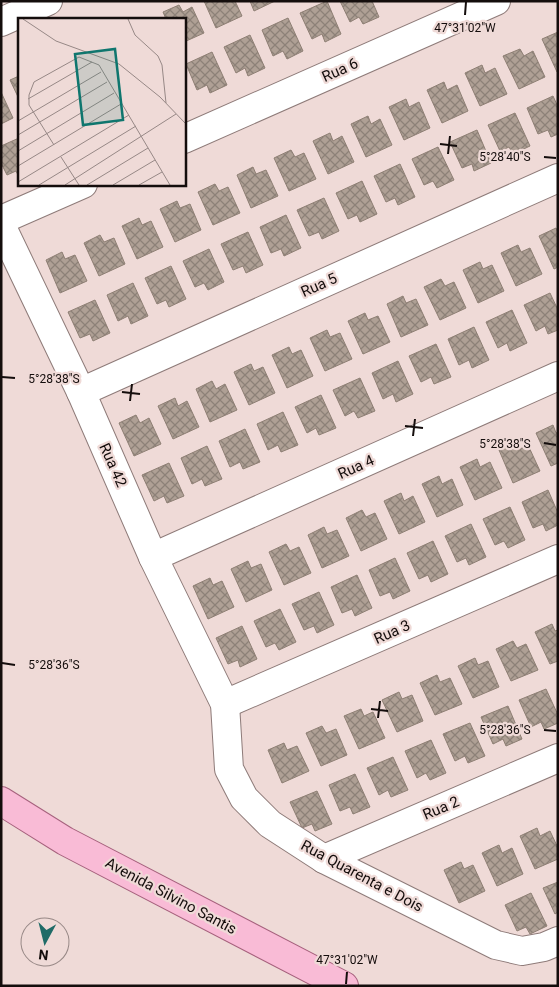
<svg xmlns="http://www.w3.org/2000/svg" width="559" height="987" font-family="Roboto,sans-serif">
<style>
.building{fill:url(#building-cross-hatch);stroke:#8e7f74}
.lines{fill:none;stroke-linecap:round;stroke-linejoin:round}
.minor-casing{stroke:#8e7b79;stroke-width:30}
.major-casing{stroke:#a6617d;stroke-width:30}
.minor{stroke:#fff;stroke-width:28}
.major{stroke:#f9bbd6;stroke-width:28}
.ticks{fill:none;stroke:#140d0c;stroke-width:2}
.labels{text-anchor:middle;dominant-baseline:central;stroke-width:4.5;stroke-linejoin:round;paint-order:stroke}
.street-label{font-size:15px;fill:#140d0c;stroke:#efdad7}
.inset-road{fill:none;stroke:#978886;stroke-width:1}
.view{fill:#0f766e;fill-opacity:0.15;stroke:#0f766e;stroke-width:2.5}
.inset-edge{fill:none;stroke:#140d0c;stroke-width:2.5}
.ticks-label{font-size:12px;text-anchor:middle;fill:#140d0c;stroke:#efdad7;stroke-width:4.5;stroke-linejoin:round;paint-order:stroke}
</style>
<defs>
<pattern id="building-cross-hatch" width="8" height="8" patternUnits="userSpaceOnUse" patternTransform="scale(1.25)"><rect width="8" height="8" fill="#afa095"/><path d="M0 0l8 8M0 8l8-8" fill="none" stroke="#8d8178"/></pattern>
</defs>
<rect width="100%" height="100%" fill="#efdad7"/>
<g class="building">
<path d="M204,1h31l7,15 -26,12z"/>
<path d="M250,1h25l-21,10z"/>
<path d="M327,1l14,33 -16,8 -3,-8 -10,5 -12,-26z"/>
<path d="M340,1h32l7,16 -16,7 -4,-7 -9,5z"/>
<path d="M179,5l4,7 9,-5 12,26 -20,9v-23h-18l-3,-7z"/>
<path d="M288,18l15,33 -16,8 -4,-8 -10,5 -11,-26z"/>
<path d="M558,32v40h-1l-15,-33z"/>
<path d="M250,35l15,33 -17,8 -3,-8 -9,5 -12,-26z"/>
<path d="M520,49l4,7 9,-5 12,26 -26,12 -16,-33z"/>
<path d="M212,52l15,33 -17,8 -3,-8 -10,5 -11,-26z"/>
<path d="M482,65l3,8 10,-5 12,26 -27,12 -15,-33z"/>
<path d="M19,76v23l-9,-19z"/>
<path d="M444,82l3,8 10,-5 11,26 -26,12 -15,-33z"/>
<path d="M1,92l12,26 -12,6z"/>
<path d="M553,96l5,11v27l-7,3 -3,-7 -10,4 -11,-26z"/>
<path d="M406,99l3,8 10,-5 11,26 -26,12 -15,-33z"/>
<path d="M515,113l15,33 -17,8 -4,-7 -9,4 -12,-26z"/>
<path d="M368,116l3,8 9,-5 12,26 -26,12 -15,-33z"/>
<path d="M477,130l14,33 -17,8 -2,-7 -10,4 -12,-26z"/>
<path d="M330,133l3,8 9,-5 12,26 -26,12 -15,-33z"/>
<path d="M19,138v39l-3,-6 -9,4 -6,-12v-17z"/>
<path d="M438,147l16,33 -17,8 -4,-7 -9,4 -12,-26z"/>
<path d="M291,150l4,7 9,-4 12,26 -27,12 -15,-33z"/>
<path d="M400,164l15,33 -17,8 -3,-7 -9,4 -12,-26z"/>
<path d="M253,167l3,7 10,-4 12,26 -27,12 -14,-33z"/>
<path d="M362,181l15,33 -17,8 -3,-7 -9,4 -12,-26z"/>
<path d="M215,184l4,7 9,-4 12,26 -27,12 -15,-33z"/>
<path d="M324,198l15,33 -17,8 -3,-7 -10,4 -12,-26z"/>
<path d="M177,201l3,7 10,-4 11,26 -26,12 -15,-33z"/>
<path d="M286,215l15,33 -17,8 -3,-7 -10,4 -11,-26z"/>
<path d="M139,218l3,7 9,-4 12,26 -26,12 -15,-33z"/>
<path d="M556,228l2,5v34l-4,2 -15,-33z"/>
<path d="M248,232l15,33 -17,8 -3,-7 -10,4 -12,-26z"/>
<path d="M100,235l4,7 10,-4 11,26 -26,12 -15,-33z"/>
<path d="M518,245l3,7 9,-4 12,26 -26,12 -15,-33z"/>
<path d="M209,249l15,33 -16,8 -4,-7 -9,4 -12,-26z"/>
<path d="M62,252l3,7 10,-4 12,26 -27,12 -14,-33z"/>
<path d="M480,262l3,7 9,-4 12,26 -26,12 -15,-33z"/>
<path d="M171,266l15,33 -17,8 -3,-7 -9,4 -12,-26z"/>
<path d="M441,279l4,7 9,-4 12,26 -26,12 -16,-33z"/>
<path d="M133,283l15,33 -17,8 -3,-8 -10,5 -11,-26z"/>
<path d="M550,293l8,17v20l-10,4 -3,-8 -9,5 -12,-26z"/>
<path d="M403,296l3,7 10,-4 12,26 -27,12 -14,-33z"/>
<path d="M95,300l15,33 -17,8 -3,-7 -10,4 -12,-26z"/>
<path d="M512,310l15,33 -17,8 -3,-8 -9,5 -12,-26z"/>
<path d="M365,313l3,7 10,-4 12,26 -27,12 -15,-33z"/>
<path d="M474,327l15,33 -17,8 -3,-8 -10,5 -11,-26z"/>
<path d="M327,330l3,7 10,-4 12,26 -27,12 -15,-33z"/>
<path d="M436,344l15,33 -17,7 -3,-7 -10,5 -12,-26z"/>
<path d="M289,347l3,7 9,-4 12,26 -26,12 -15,-33z"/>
<path d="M398,361l15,33 -17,8 -3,-8 -10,5 -11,-26z"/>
<path d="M251,364l3,7 9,-4 12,26 -26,12 -15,-33z"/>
<path d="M360,378l15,33 -17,7 -4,-7 -9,5 -12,-26z"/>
<path d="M212,381l4,8 9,-5 12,26 -27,12 -14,-33z"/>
<path d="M321,395l15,33 -17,7 -3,-7 -9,5 -12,-26z"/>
<path d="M175,398l3,8 9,-5 12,26 -26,12 -15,-33z"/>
<path d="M283,412l15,33 -17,7 -3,-7 -10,5 -11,-26z"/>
<path d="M136,415l4,8 9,-5 12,26 -27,12 -15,-33z"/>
<path d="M553,425l3,8 2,-1v31l-7,3 -15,-33z"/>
<path d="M245,429l15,33 -17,7 -3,-7 -10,5 -11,-26z"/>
<path d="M515,442l3,8 10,-5 12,26 -27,12 -14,-33z"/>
<path d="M207,446l15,33 -17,7 -3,-7 -10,5 -11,-26z"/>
<path d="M477,459l3,8 10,-5 12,26 -27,12 -15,-33z"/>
<path d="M169,463l15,33 -17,7 -3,-7 -10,5 -12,-26z"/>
<path d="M439,476l3,8 10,-5 11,26 -26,12 -15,-33z"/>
<path d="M548,490l10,23v12l-12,6 -3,-7 -10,4 -11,-26z"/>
<path d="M401,493l3,8 9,-5 12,26 -26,12 -15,-33z"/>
<path d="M510,507l15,33 -17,8 -4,-7 -9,4 -12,-26z"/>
<path d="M362,510l4,7 9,-4 12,26 -26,12 -15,-33z"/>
<path d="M471,524l15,33 -17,8 -3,-7 -9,4 -12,-26z"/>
<path d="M324,527l3,7 10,-4 12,26 -27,12 -14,-33z"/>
<path d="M433,541l15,33 -17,8 -3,-7 -9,4 -12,-26z"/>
<path d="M286,544l4,7 9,-4 12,26 -27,12 -15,-33z"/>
<path d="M395,558l15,33 -17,8 -3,-7 -10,4 -11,-26z"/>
<path d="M248,561l3,7 10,-4 11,26 -26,12 -15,-33z"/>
<path d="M357,575l15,33 -17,8 -3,-7 -10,4 -11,-26z"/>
<path d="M210,578l3,7 9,-4 12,26 -26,12 -15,-33z"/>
<path d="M319,592l15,33 -17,8 -3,-7 -10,4 -12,-26z"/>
<path d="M280,609l16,33 -17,8 -4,-7 -9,4 -12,-26z"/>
<path d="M552,624l3,7 3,-1v31l-8,3 -15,-32z"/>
<path d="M242,626l15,33 -17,8 -2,-7 -10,4 -12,-26z"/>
<path d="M513,641l4,7 9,-4 12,26 -27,11 -15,-32z"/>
<path d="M475,658l3,7 10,-4 11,26 -26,11 -15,-32z"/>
<path d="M437,675l3,7 10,-4 12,26 -27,11 -15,-32z"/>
<path d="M546,689l12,26v8l-14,6 -3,-7 -10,5 -12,-27z"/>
<path d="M399,692l3,7 10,-4 11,26 -26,11 -15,-32z"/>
<path d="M508,706l14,33 -16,7 -3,-7 -10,5 -12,-27z"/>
<path d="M361,709l3,7 9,-4 12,26 -26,11 -15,-33z"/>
<path d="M470,723l15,33 -17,7 -3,-7 -10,5 -12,-27z"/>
<path d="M322,726l4,7 10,-4 11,26 -26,11 -15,-33z"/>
<path d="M431,740l15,33 -16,7 -4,-7 -9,5 -12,-27z"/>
<path d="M284,743l3,7 10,-4 12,25 -27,12 -14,-33z"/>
<path d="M393,757l15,33 -17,7 -3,-7 -9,5 -12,-27z"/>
<path d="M355,774l15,33 -17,7 -3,-7 -10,4 -11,-26z"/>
<path d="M317,791l15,33 -17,7 -3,-7 -10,4 -12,-26z"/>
<path d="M537,828l3,8 10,-5 8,17v11l-23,10 -15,-33z"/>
<path d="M499,845l3,8 10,-5 11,26 -26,12 -15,-33z"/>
<path d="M461,862l3,7 9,-4 12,26 -26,12 -15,-33z"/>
<path d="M558,882v30l-3,2 -12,-26z"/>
<path d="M531,893l16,33 -17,8 -4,-7 -9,4 -12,-26z"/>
</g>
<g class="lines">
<defs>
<g id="minor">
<path d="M1,22l47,-21"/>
<path d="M184,139l312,-138"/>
<path d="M1,220l82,-36"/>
<path d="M1,225l80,167 72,165 72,147 4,65 15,29 26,26 54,35 172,86 26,6 22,-4 14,-6"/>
<path d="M81,392l477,-214"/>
<path d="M153,557l405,-181"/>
<path d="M225,704l333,-145"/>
<path d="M324,859l234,-101"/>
</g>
<path id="major" d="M1,801l64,40 279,145"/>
</defs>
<use href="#minor" class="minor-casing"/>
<use href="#major" class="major-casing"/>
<use href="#minor" class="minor"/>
<use href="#major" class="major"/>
</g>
<path class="ticks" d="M465,15l1,-13M440,144l17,2M448,154l2,-18M544,157l12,1M2,377l13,1M122,392l18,2M130,401l2,-17M405,426l18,2M413,436l2,-17M544,443l12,2M2,663l13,2M371,709l17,2M378,718l2,-17M544,730l12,1M346,984l1,-12"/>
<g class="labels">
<g class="street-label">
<text transform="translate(340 70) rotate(-24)">Rua 6</text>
<text transform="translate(319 285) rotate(-24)">Rua 5</text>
<text transform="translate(113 465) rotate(66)">Rua 42</text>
<text transform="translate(356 467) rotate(-24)">Rua 4</text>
<text transform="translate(392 632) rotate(-24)">Rua 3</text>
<text transform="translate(441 808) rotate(-23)">Rua 2</text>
<text transform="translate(362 876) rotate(28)">Rua Quarenta e Dois</text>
<text transform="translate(171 896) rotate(28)">Avenida Silvino Santis</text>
</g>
</g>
<g transform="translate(18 18)">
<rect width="168" height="168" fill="#efdad7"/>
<path class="inset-road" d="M5,1l33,22 63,23 41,33 26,27M110,1l7,16 23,21 4,9 4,38M10,81l64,-37M0,103l83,-49M0,117l89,-53M36,127l-25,-40v-10l5,-13 45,-25 20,8 71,120M0,133l96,-58M43,139l18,28M0,148l103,-62M0,164l111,-67M21,167l97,-59M47,167l111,-71M69,167l61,-37M95,167l42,-25M121,167l23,-13"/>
<path class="view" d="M97,31l8,71 -40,5 -8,-71z"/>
<rect width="168" height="168" class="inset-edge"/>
</g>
<g class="ticks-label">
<text x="465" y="32">47°31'02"W</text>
<text x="505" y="161">5°28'40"S</text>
<text x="54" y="383">5°28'38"S</text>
<text x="505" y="448">5°28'38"S</text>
<text x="54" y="669">5°28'36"S</text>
<text x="505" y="734">5°28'36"S</text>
<text x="347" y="964">47°31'02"W</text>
</g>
<rect width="559" height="987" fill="none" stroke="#140d0c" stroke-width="5"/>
<g transform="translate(45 942) rotate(187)"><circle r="24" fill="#efdad7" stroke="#978886"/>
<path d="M0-4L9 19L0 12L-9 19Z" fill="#1f6b67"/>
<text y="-8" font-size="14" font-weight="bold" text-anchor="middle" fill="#140d0c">N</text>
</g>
</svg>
